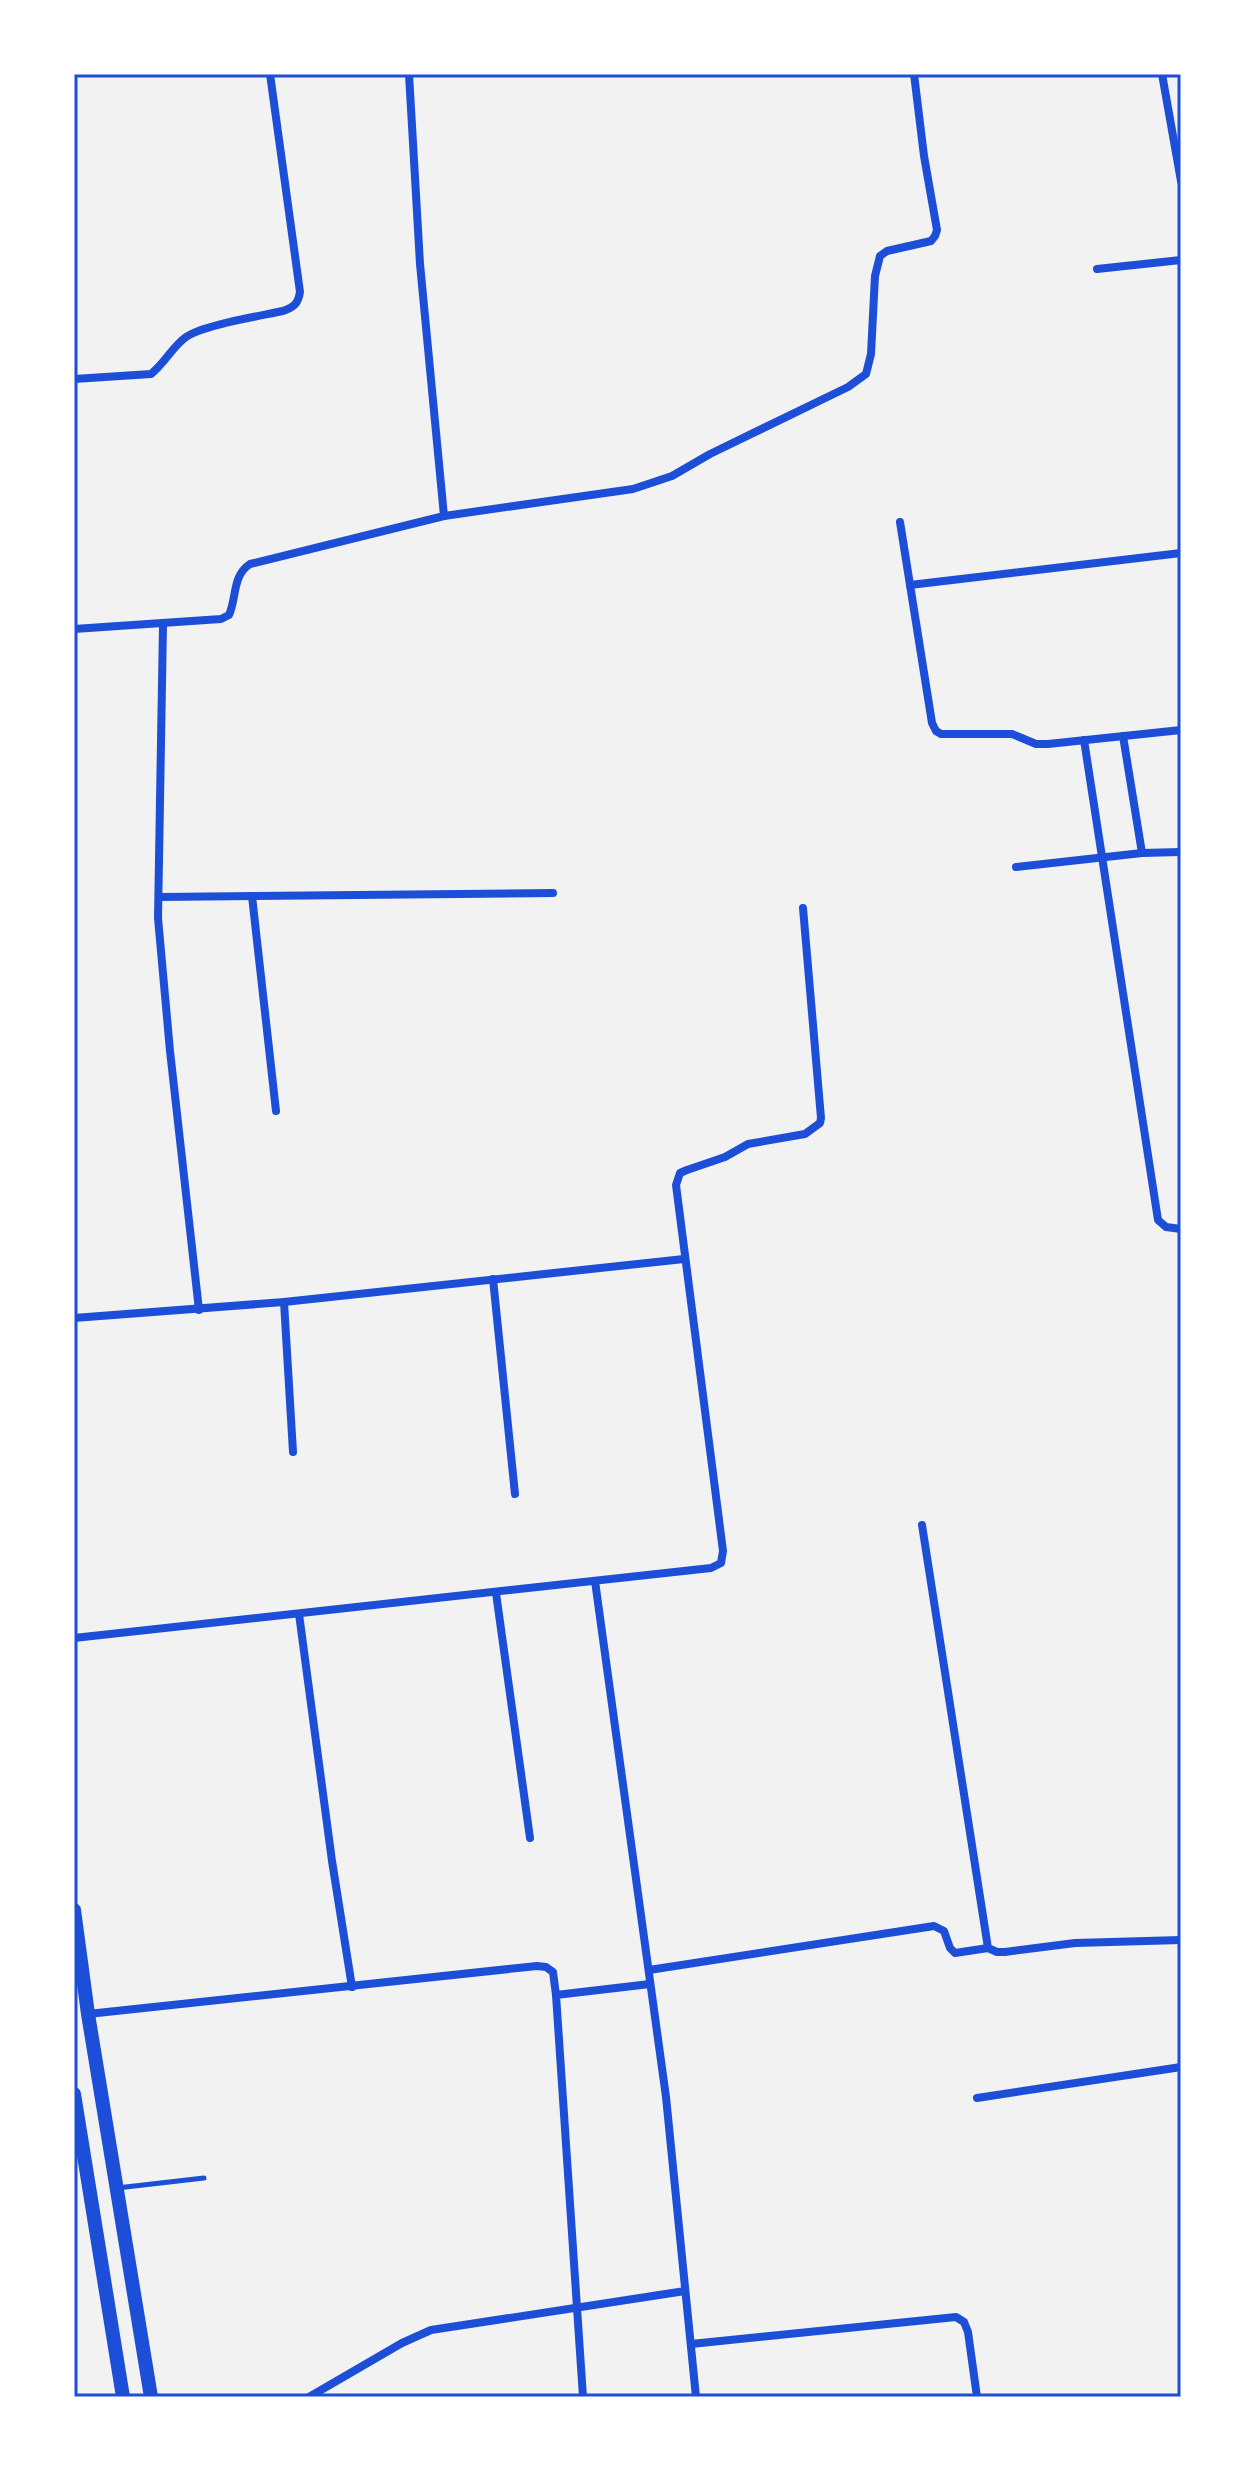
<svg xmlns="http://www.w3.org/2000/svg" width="1255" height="2471" font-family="'Fira Sans',sans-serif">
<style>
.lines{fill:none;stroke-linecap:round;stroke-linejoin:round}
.service{stroke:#1d4ed8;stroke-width:5}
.minor{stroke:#1d4ed8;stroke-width:8}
.tertiary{stroke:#1d4ed8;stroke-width:14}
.neatline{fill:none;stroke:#1d4ed8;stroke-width:3}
</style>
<rect width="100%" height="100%" fill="#f2f2f2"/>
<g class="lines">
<path class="service" d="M117,2188l87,-10"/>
<g class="minor">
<path d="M1162,74l19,107"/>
<path d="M1097,269l84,-9"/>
<path d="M74,379l77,-5c14,-11 21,-27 35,-37 17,-12 74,-21 97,-26 11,-4 15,-7 17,-19l-30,-218"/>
<path d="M444,516l189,-27 39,-13 38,-22 138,-67 18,-13 5,-20 4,-78 5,-20 7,-5 44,-10 4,-5 2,-6 -13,-74 -10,-82"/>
<path d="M900,522l32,201 4,8 5,3h71l24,10h12l133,-14"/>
<path d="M910,585l271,-32"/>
<path d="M163,625l-5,293 12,133 29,259"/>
<path d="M74,629l147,-10 8,-4c8,-18 3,-39 21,-51l194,-48 -24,-252 -11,-190"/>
<path d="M1123,736l19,117"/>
<path d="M1084,740l74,480 8,7 15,2"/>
<path d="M1016,867l126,-14 39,-1"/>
<path d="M252,896l24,215"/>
<path d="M159,897l394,-4"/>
<path d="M493,1279l22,215"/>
<path d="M284,1302l9,150"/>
<path d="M74,1318l210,-16 400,-43"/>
<path d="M922,1525l66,423 9,4h8l70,-9 106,-3"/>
<path d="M595,1581l71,516 30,300"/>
<path d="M496,1593l34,245"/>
<path d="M299,1614l33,247 20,126"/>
<path d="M74,1638l637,-70 10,-5 2,-12 -47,-366 4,-12 7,-3 38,-13 23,-13 57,-10 15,-11 1,-5 -18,-210"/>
<path d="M649,1970l285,-44 10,5 6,17 5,5 33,-5"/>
<path d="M88,2014l449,-48 9,1 7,5 3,23"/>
<path d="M977,2098l204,-31"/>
<path d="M691,2344l265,-27 8,5 4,10 9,65"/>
<path d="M309,2397l93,-54 29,-13 254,-39"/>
<path d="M583,2397l-27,-402 94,-11"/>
</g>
<g class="tertiary">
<path d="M74,1910l14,104 63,383"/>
<path d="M74,2094l49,303"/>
</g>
</g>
<rect width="1255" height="2471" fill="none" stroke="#ffffff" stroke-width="152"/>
<rect x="76" y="76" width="1103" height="2319" class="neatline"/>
</svg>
